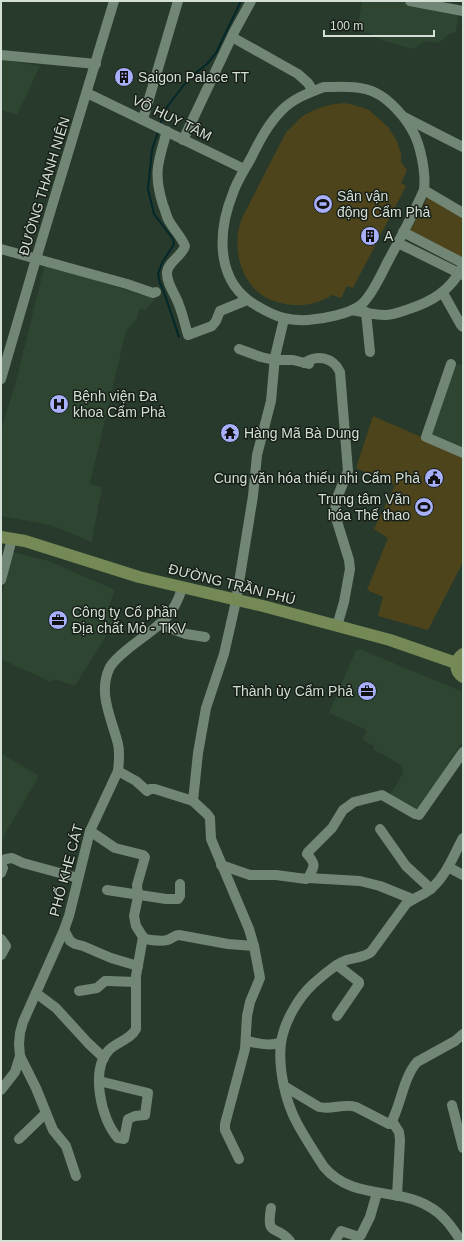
<svg xmlns="http://www.w3.org/2000/svg" width="464" height="1242" font-family="Helvetica,sans-serif">
<style>
.built{fill:#2d4531}
.green{fill:#4d441c}
.lines{fill:none;stroke-linecap:round;stroke-linejoin:round}
.stream{stroke:#03272a;stroke-width:2}
.minor{stroke:#728675;stroke-width:10}
.major{stroke:#748955;stroke-width:12}
.labels{text-anchor:middle;dominant-baseline:central;stroke-width:3;stroke-linejoin:round;paint-order:stroke}
.poi-label{font-size:14px;fill:#d4dfd6;stroke:#171f18;text-anchor:start}
.street-label{font-size:14px;fill:#d4dfd6;stroke:#171f18}
</style>
<rect width="100%" height="100%" fill="#283a2b"/>
<g class="built">
<path d="M362,1h34l63,11 -3,20 -9,3 -8,8 -14,-2 -6,3 -5,5 -31,-8 -12,-7 -14,-2z"/>
<path d="M1,59l39,7 -23,49 -16,-5z"/>
<path d="M45,264l110,35 -10,11 -5,-2 -3,10 -11,13 -36,153 12,3 -10,55 -42,-17 -49,-9v-86l16,-53z"/>
<path d="M453,364l10,1v86l-32,-14z"/>
<path d="M13,552l36,9 66,29 -6,16 11,7 -45,73 -21,-7 -3,3 -50,-23 1,-3 -1,-1v-58z"/>
<path d="M360,649l103,43v49l-12,18 -31,54 -30,-18 12,-20 1,-2 -2,-7 -13,-9 -15,-7 1,-4 -12,-6 5,-10 -38,-17 27,-63z"/>
<path d="M1,753l38,23 -38,65z"/>
</g>
<g class="green">
<path d="M344,103l10,2 15,5 19,17 9,14 4,13v8l6,8 -6,13 5,3 -53,102 -6,-2 -6,12 -9,-3c-18,12 -41,13 -61,5 -29,-12 -40,-50 -30,-79 4,-10 10,-20 15,-30 10,-20 20,-40 31,-60 7,-5 10,-11 16,-15 12,-8 27,-12 41,-13z"/>
<path d="M428,197l35,18v43l-53,-27z"/>
<path d="M373,416l90,39v107l-35,68 -50,-14 5,-19 -16,-7 21,-52 -14,-9 21,-44 -39,-17z"/>
</g>
<g class="lines">
<g class="stream">
<path d="M161,122l3,-11 16,-21 9,-12 18,-14 9,-11 25,-52"/>
<path d="M158,132l-6,18 -4,39 6,25 19,25 1,5 -12,19 -4,11 2,9 4,9 15,45"/>
</g>
<g class="minor">
<path d="M410,1l53,10"/>
<path d="M232,37l66,37 10,9 5,8"/>
<path d="M1,55l95,9"/>
<path d="M324,87c17,0 36,-2 52,6 13,6 29,24 36,37 9,15 14,44 12,60 -11,25 -24,49 -37,73 -6,12 -15,32 -25,41 -11,10 -40,15 -54,16 -20,1 -32,-3 -49,-13 -44,-23 -42,-74 -26,-114 4,-12 12,-24 18,-35 9,-18 17,-34 31,-48 12,-12 27,-17 42,-23z"/>
<path d="M87,93l157,76"/>
<path d="M404,117l59,30"/>
<path d="M143,119l35,-118"/>
<path d="M167,131c-9,31 -14,42 -4,74 2,4 3,10 5,14 5,10 13,17 17,27 -3,10 -17,16 -18,26 -1,11 9,23 12,33 4,10 6,20 9,30l24,-9 4,-5 4,-10 27,-11"/>
<path d="M183,140l51,-108 17,-31"/>
<path d="M424,190l39,23"/>
<path d="M403,232l60,31"/>
<path d="M398,243l65,32"/>
<path d="M1,249l126,35 26,9 3,-1"/>
<path d="M443,293l18,32 2,2"/>
<path d="M352,310c10,2 22,5 33,5 7,0 15,-3 21,-5 26,-8 44,-19 57,-44"/>
<path d="M366,312l4,40"/>
<path d="M239,349l22,8 13,3h19l16,4"/>
<path d="M304,363c13,-9 29,-6 36,9l8,99 -11,27 -2,12 1,8 13,42 1,9 -6,33 -7,24"/>
<path d="M451,364l-25,73 37,16"/>
<path d="M1,379l35,-120 78,-258"/>
<path d="M1,580l11,-41"/>
<path d="M159,624l27,10 19,3"/>
<path d="M118,771l18,10 11,10 3,-2h5l38,12"/>
<path d="M380,829l26,37 25,23"/>
<path d="M90,831l25,17 28,7 2,2 -8,28 1,12 -4,19 2,10 7,11"/>
<path d="M1,861l5,-2 6,-1 11,5 55,15"/>
<path d="M1,863l2,5 -2,5"/>
<path d="M221,865l29,10h26l30,4 2,-1c6,-11 9,-13 -1,-24l1,-2 24,-24 11,-18 11,-8 28,-7 33,19 4,1 44,-63"/>
<path d="M448,867l15,8"/>
<path d="M308,878l52,3 20,5 32,13"/>
<path d="M107,890l59,9h12l2,-3v-12"/>
<path d="M64,930l6,11 5,3 8,2 28,12 27,8"/>
<path d="M1,939l5,7 -5,9"/>
<path d="M79,991l18,-3 8,-7h3l28,1"/>
<path d="M36,993l20,15 32,35 16,15"/>
<path d="M337,1016l22,-32v-2l-22,-17"/>
<path d="M246,1041c12,2 24,6 35,1"/>
<path d="M99,1081l49,12 -3,22 -10,1 -7,3 -4,20 -6,-1c-17,-18 -28,-68 -9,-88 8,-8 22,-11 27,-21v-53l7,-39 2,2c6,1 16,3 22,1 5,-1 7,-5 12,-5l49,9 26,2"/>
<path d="M284,1086l35,21c13,3 25,-4 37,0l33,17 2,-1c10,-18 12,-45 26,-61l38,-21 8,-7"/>
<path d="M1,1090l14,-18 5,-16"/>
<path d="M452,1105l11,43"/>
<path d="M392,1121l7,11 1,8 -3,56"/>
<path d="M19,1139l27,-26"/>
<path d="M239,1159l-14,-29v-6l20,-75 2,-33 3,-14 10,-24 -6,-32 -5,-17 -38,-90 -1,-21 -3,-4 -14,-13 5,-48 8,-45 18,-54 12,-53 17,-105 4,-41 14,-54 4,-44 9,-38"/>
<path d="M76,1176l-10,-30 -13,-16 -17,-42 -16,-32 -1,-12 1,-11 3,-11 41,-92 5,-14 21,-85 28,-60c1,-9 2,-19 0,-27 -6,-25 -21,-51 -8,-77 4,-7 13,-14 19,-19 25,-20 44,-28 53,-60"/>
<path d="M271,1208c-5,31 5,15 19,33"/>
<path d="M335,1241l6,-10 18,6 2,-2 9,-18 7,-24"/>
<path d="M461,1241c-9,-14 -18,-27 -33,-35 -34,-19 -76,-6 -104,-39 -9,-14 -19,-29 -27,-44 -12,-22 -19,-56 -16,-80 3,-21 17,-45 32,-59 8,-7 19,-17 29,-22 9,-5 20,-3 29,-10l35,-48c7,-6 15,-8 22,-13 17,-12 25,-35 35,-53"/>
</g>
<g class="major">
<path d="M1,537l24,4 114,36 124,29 127,34 66,23"/>
<path d="M463,654c-9,6 -9,17 0,23"/>
</g>
</g>
<defs>
<symbol id="building-disc" viewBox="-11 -11 22 22"><circle r="9.5" fill="#a8b0fc" stroke="#171f18"/><path d="M-4-6H4V6H1V3H-1V6H-4ZM-2.5-4.3h1.7v1.8h-1.7ZM.8-4.3h1.7v1.8H.8ZM-2.5-1h1.7V.8h-1.7ZM.8-1h1.7V.8H.8Z" fill="#111"/></symbol>
<symbol id="stadium-disc" viewBox="-11 -11 22 22"><circle r="9.5" fill="#a8b0fc" stroke="#171f18"/><path d="M0-5a6.5 5 0 1 0 0 10a6.5 5 0 1 0 0-10ZM-3.5-1.8h7v3.6h-7Z" fill="#111"/></symbol>
<symbol id="hospital-disc" viewBox="-11 -11 22 22"><circle r="9.5" fill="#a8b0fc" stroke="#171f18"/><path d="M-5-5h3v3.5h4V-5h3V5h-3V1.5h-4V5h-3Z" fill="#111"/></symbol>
<symbol id="temple-disc" viewBox="-11 -11 22 22"><circle r="9.5" fill="#a8b0fc" stroke="#171f18"/><path d="M0-6L5-2H3V0L6.5 2.5H4V6H1.5V3h-3V6H-4V2.5H-6.5L-3 0V-2H-5Z" fill="#111"/></symbol>
<symbol id="civic-disc" viewBox="-11 -11 22 22"><circle r="9.5" fill="#a8b0fc" stroke="#171f18"/><path d="M-.6-6.5H3V-4.5H.6V-3L4-1V1h2V6H-6V1h2V-1L-.6-3ZM-1.2 2.5V6h2.4V2.5Z" fill="#111"/></symbol>
<symbol id="office-disc" viewBox="-11 -11 22 22"><circle r="9.5" fill="#a8b0fc" stroke="#171f18"/><path d="M-6-3h4V-5.5h4V-3h4V5H-6ZM-1-4.5V-3h2v-1.5ZM-6 0V1H6V0Z" fill="#111"/></symbol>
</defs>
<g fill-rule="evenodd">
<use href="#building-disc" x="113" y="66" width="22" height="22"/>
<use href="#stadium-disc" x="312" y="193" width="22" height="22"/>
<use href="#building-disc" x="359" y="225" width="22" height="22"/>
<use href="#hospital-disc" x="48" y="393" width="22" height="22"/>
<use href="#temple-disc" x="219" y="422" width="22" height="22"/>
<use href="#civic-disc" x="423" y="467" width="22" height="22"/>
<use href="#stadium-disc" x="413" y="496" width="22" height="22"/>
<use href="#office-disc" x="47" y="609" width="22" height="22"/>
<use href="#office-disc" x="356" y="680" width="22" height="22"/>
</g>
<g class="labels">
<g class="poi-label">
<text x="138" y="77">Saigon Palace TT</text>
<text x="337" y="196">Sân vận<tspan x="337" dy="16">động Cẩm Phả</tspan></text>
<text x="384" y="236">A</text>
<text x="73" y="396">Bệnh viện Đa<tspan x="73" dy="16">khoa Cẩm Phả</tspan></text>
<text x="244" y="433">Hàng Mã Bà Dung</text>
<text x="420" y="478" text-anchor="end">Cung văn hóa thiếu nhi Cẩm Phả</text>
<text x="410" y="499" text-anchor="end">Trung tâm Văn<tspan x="410" dy="16">hóa Thể thao</tspan></text>
<text x="72" y="612">Công ty Cổ phần<tspan x="72" dy="16">Địa chất Mỏ - TKV</tspan></text>
<text x="353" y="691" text-anchor="end">Thành ủy Cẩm Phả</text>
</g>
<g class="street-label">
<text transform="translate(172 118) rotate(26)">VÕ HUY TÂM</text>
<text transform="translate(44 186) rotate(-73)">ĐƯỜNG THANH NIÊN</text>
<text transform="translate(232 584) rotate(14)">ĐƯỜNG TRẦN PHÚ</text>
<text transform="translate(66 870) rotate(-75)">PHỐ KHE CÁT</text>
</g>
</g>
<rect width="464" height="1242" fill="none" stroke="#d4dfd6" stroke-width="4"/>
<path d="M324 30v6h110v-6" fill="none" stroke="#d4dfd6" stroke-width="2"/>
<text x="330" y="30" font-size="12" fill="#d4dfd6" stroke="#171f18" stroke-width="3" paint-order="stroke">100 m</text>
</svg>
